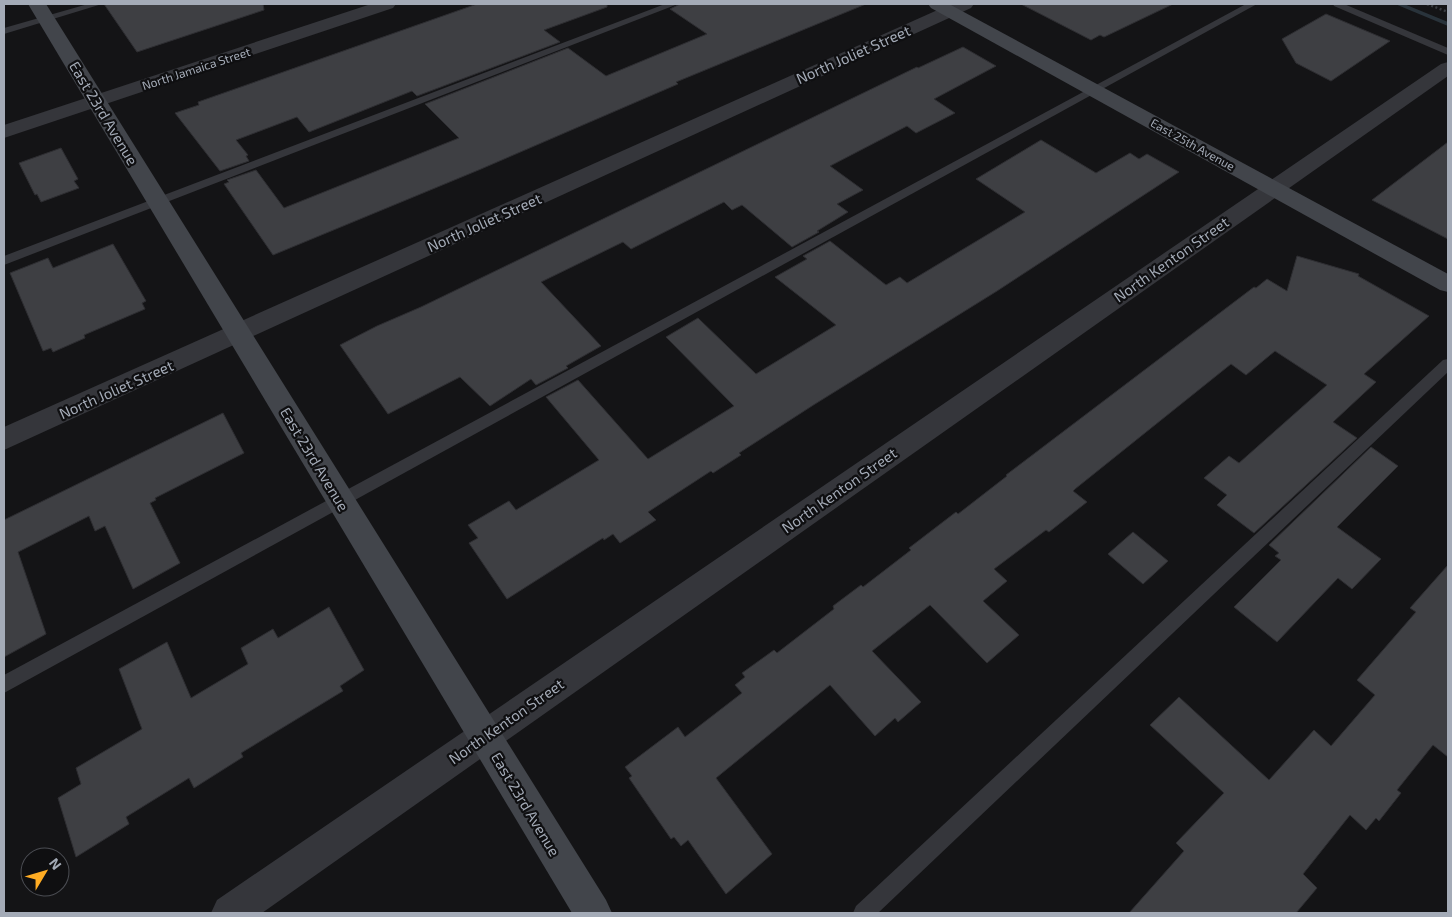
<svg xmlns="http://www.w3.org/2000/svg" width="1452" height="917" font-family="'Exo 2',sans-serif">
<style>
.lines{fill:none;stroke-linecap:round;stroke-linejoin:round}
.stream{fill:#29333b;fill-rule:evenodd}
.building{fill:#3e3f43;stroke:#2e2e32}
.path{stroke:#3a3d42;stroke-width:2.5;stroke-dasharray:2 2.5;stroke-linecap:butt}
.lane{fill:#35363b;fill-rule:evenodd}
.street{fill:#35363b;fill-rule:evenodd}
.secondary{fill:#42454b;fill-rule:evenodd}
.labels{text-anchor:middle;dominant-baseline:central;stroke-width:4.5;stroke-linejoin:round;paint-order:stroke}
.far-street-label{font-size:12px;fill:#a4abb7;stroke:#0f0f11}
.street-label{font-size:15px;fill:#a4abb7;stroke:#0f0f11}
</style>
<rect width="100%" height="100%" fill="#141416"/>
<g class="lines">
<path class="stream" d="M1395,4h9l44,18v4z"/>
</g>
<g class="building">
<path d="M104,4h159l1,6 -127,42z"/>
<path d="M477,4h130v3l-63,23 16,12 -143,54 -5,-5 -103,41 -12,-15 -61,23 12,15 -2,1 3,5 -29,10 -45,-58 24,-8 -1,-3z"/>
<path d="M680,4h186l-190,78 2,2 -197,85 -208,86 -49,-71 5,-2 -2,-2 29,-10 28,38 175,-70 -34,-34 143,-56 38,28 101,-42 -37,-25z"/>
<path d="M1021,4h152l-69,33 -4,-2 -9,5z"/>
<path d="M1326,14l64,27 -59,40 -35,-18 -14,-24z"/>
<path d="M963,47l33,19 -62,33 21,14 -39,20 -9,-7 -77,40 33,24 -26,14 11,8 -31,19 2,1 -27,15 -50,-42 -10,5 -8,-8 -93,47 -8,-7 -82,40 60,64 -35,20 2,2 -32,17 -5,-6 -41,27 -30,-29 -72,37 -48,-69 37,-19 44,-19 496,-240 1,1z"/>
<path d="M1041,140l55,33 34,-20 9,6 8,-5 32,18 -182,119 -182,113 -76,49 2,2 -28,18 -2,-2 -63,41 8,8 -36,23 -7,-9 -9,6 -1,-2 -96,61 -38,-56 9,-5 -10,-13 41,-24 7,9 83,-50 -53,-63 32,-17 70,79 86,-53 -68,-69 32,-19 58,56 80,-49 -61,-48 32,-18 -4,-3 27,-15 56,44 14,-8 7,6 118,-71 -49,-33z"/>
<path d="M1448,142v97l-76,-39z"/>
<path d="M61,148l17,31 -4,2 5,7 -38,14 -4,-8 -2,1 -16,-32z"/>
<path d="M113,244l33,57 -4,2 3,6 -61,26 1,3 -32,14 -2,-4 -8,3 -33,-78 38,-15 5,10z"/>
<path d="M1297,256l62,18 -1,2 71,40 -65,58 12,8 -43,40 24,16 -103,95 -37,-28 10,-10 -23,-17 25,-22 10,7 88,-78 -52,-34 -29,24 -15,-11 -156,125 -2,2 14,11 -38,30 -3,-2 -52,39 13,12 -24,20 36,34 -32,28 -57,-58 -58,46 49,51 -23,20 -3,-4 -20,18 -45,-51 -114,93 56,76 -46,40 -38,-54 -7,6 -7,-9 -3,2 -42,-61 3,-2 -7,-9 53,-40 7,10 57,-44 -7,-8 10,-8 -3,-4 32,-23 3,3 57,-44 -1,-3 28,-21 2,2 48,-37 -2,-2 47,-36 2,2 49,-38 -1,-1 248,-188 2,1 11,-9 20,12z"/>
<path d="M223,413l21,40 -89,45 1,2 -6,3 30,60 -47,26 -28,-63 -10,5 -6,-15 -71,36 28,82 -42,23v-137z"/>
<path d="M1371,447l27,19 -61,61 44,32 -29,30 -14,-11 -61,64 -43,-35 47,-47 -6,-4 4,-3 -10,-8z"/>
<path d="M1133,532l35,29 -25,23 -35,-30z"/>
<path d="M1448,565v192l-15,-12 -36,45 4,3 -22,28 -3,-3 -10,12 -16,-15 -47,59 14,14 -21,25h-167l55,-62 -8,-8 48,-50 -74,-68 29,-28 90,83 45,-50 17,16 44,-51 -18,-15 59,-68 -6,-4z"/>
<path d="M329,607l35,63 -24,16 3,5 -102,62 2,4 -49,31 -5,-10 -63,39 3,7 -53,33 -18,-59 23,-14 -5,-16 66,-39 -23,-60 48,-27 24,56 57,-34 -7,-16 32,-19 5,9z"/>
</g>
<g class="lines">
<path class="path" d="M1427,4l21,8"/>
<g class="lane">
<path d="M88,4h14l-98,30v-6z"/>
<path d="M665,4h13l-674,261v-9z"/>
<path d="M1246,4h11l-1253,689v-18z"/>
<path d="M1333,4h11l104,44v7l-114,-49z"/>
<path d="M1448,359v13l-570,541h-25l3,-7 587,-546z"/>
</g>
<g class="street">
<path d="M371,4h25l-3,4 -389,130v-13z"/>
<path d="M951,4h23l-3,4 -967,442v-23z"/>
<path d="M1448,62v14l-1186,837h-51l6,-13 1224,-836z"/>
</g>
<g class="secondary">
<path d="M28,4h18l560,896 6,13h-40z"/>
<path d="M928,4h21l499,270v18l-8,-2 -509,-282z"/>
</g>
</g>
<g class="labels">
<g class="far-street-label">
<text transform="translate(196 68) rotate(-18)">North Jamaica Street</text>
<text transform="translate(1193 144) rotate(29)">East 25th Avenue</text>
</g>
<g class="street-label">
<text transform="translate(853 54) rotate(-24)">North Joliet Street</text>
<text transform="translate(104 113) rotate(59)">East 23rd Avenue</text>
<text transform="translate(484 222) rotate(-24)">North Joliet Street</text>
<text transform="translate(1171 259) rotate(-35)">North Kenton Street</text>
<text transform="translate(116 389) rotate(-24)">North Joliet Street</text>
<text transform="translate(315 459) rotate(59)">East 23rd Avenue</text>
<text transform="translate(839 490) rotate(-35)">North Kenton Street</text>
<text transform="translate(506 721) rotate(-35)">North Kenton Street</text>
<text transform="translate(526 804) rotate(59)">East 23rd Avenue</text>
</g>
</g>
<rect width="1452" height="917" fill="none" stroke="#a4abb7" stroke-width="10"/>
<g transform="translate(45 872) rotate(52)"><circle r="24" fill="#0f0f11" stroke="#4b4d53"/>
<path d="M0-4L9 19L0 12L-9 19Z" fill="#ffac23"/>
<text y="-8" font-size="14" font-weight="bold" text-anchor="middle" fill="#a4abb7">N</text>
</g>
</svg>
